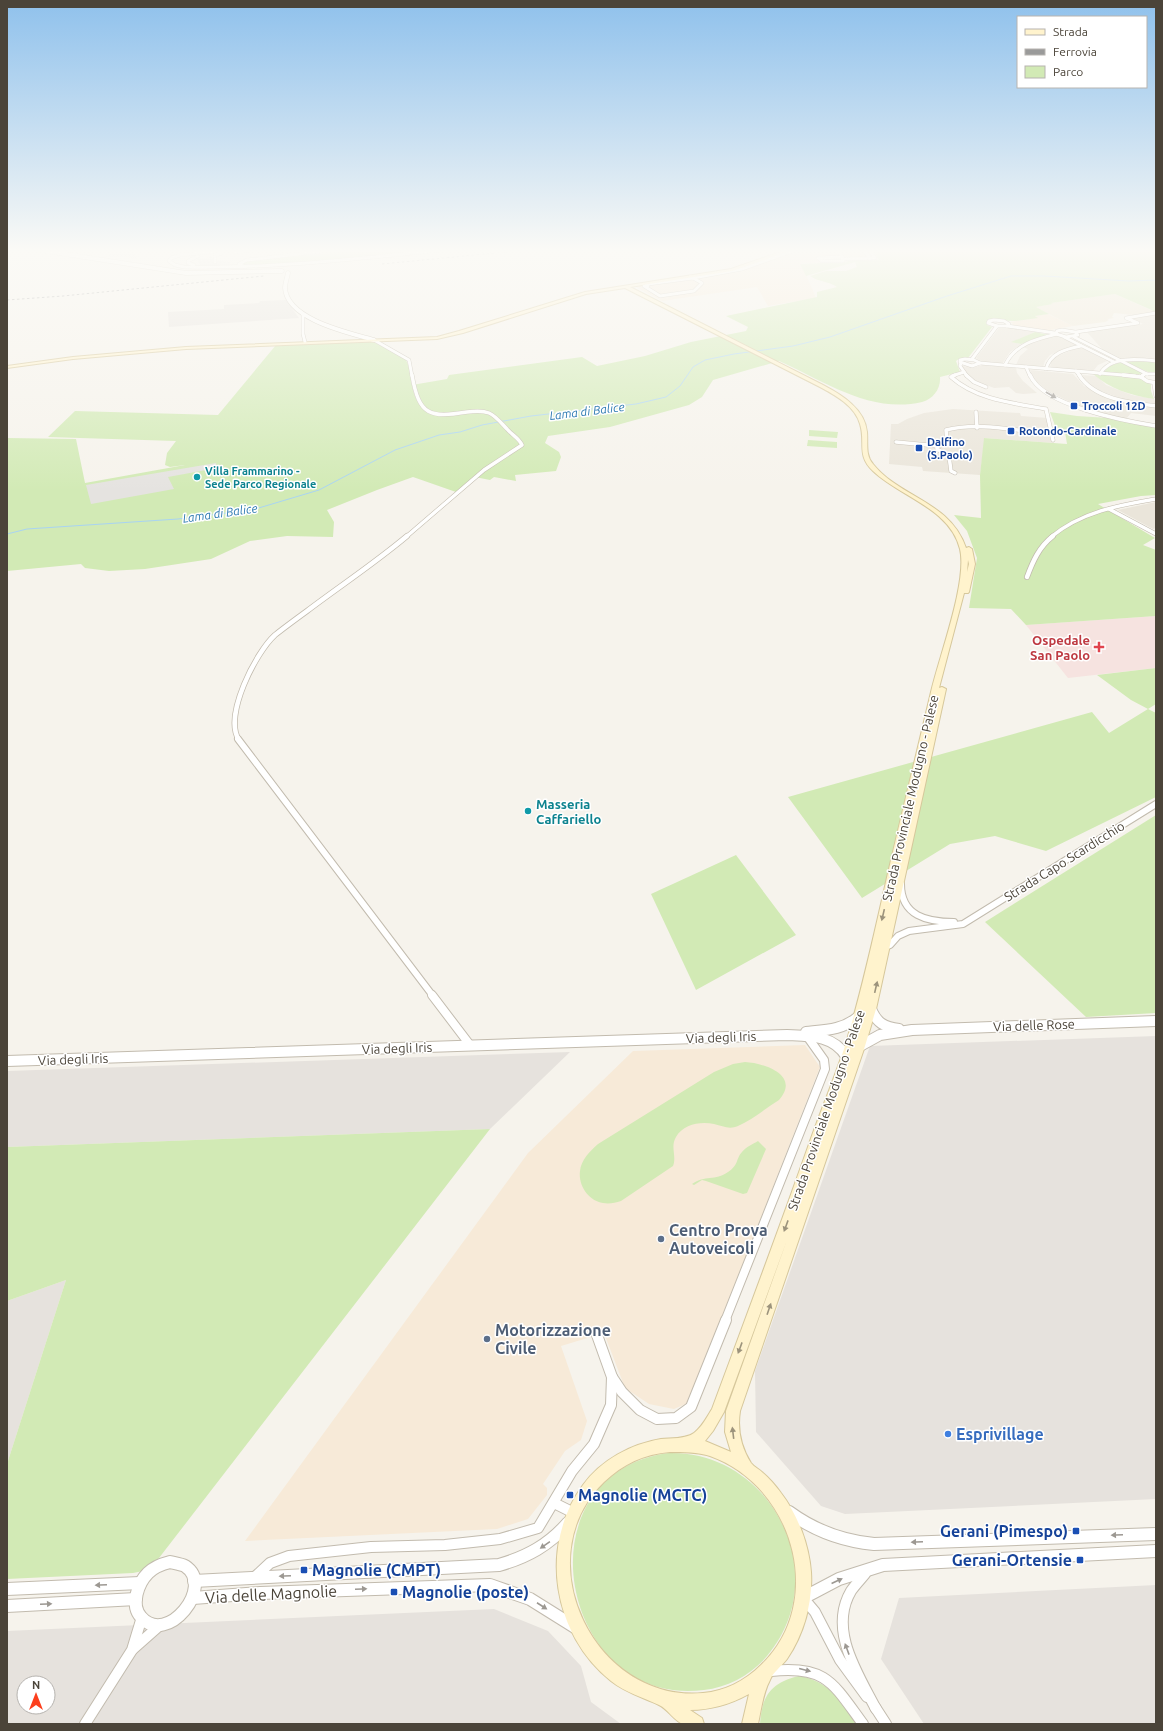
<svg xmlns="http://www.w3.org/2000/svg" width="1163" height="1731" font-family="Ubuntu,sans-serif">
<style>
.residential{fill:#eae5da}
.commercial{fill:#f7ead8}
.industrial{fill:#e6e2dd;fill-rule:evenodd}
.education{fill:#efe8d6}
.medical{fill:#f6e3e0}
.green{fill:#d2eab5}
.parking{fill:#e5e3e0}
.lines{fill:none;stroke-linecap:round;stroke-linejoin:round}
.stream{stroke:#a9d4f2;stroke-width:1}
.minor-far5-casing{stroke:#c2bbae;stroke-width:4}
.minor-far4-casing{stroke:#c2bbae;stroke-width:4.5}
.minor-far3-casing{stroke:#c2bbae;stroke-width:6}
.minor-far2-casing{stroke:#c2bbae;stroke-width:8}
.minor-far1-casing{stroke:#c2bbae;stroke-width:10}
.minor-casing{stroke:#c2bbae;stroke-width:12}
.tertiary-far2-casing{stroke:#c2bbae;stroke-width:5}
.tertiary-far1-casing{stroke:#c2bbae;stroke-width:12}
.tertiary-casing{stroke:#c2bbae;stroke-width:14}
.secondary-casing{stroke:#d6c79b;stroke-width:2}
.minor-far5{stroke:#fff;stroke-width:3}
.minor-far4{stroke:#fff;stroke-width:3.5}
.minor-far3{stroke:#fff;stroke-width:4.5}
.minor-far2{stroke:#fff;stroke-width:6}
.minor-far1{stroke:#fff;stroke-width:8}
.minor{stroke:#fff;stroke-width:10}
.tertiary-far2{stroke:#fff;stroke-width:4}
.tertiary-far1{stroke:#fff;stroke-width:10}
.tertiary{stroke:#fff;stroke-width:12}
.secondary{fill:#fff3cd;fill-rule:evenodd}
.rail{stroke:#9a9a9a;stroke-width:1;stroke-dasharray:2.5 2.5;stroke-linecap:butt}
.oneway{fill:#9c9892}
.oneway2{fill:#9c937c}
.transit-dot{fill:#1a4fb4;stroke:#fff;stroke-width:1.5}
.culture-dot{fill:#0f9aa8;stroke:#fff;stroke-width:1.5}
.health-dot{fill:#e0444e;stroke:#fff;stroke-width:1.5}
.service-dot{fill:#5c6f8a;stroke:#fff;stroke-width:1.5}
.shop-dot{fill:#3f7fe0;stroke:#fff;stroke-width:1.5}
.labels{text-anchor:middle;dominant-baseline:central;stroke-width:3;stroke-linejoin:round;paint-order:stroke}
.far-transit-label{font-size:11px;font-weight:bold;fill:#164399;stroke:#fff;text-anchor:start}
.far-culture-label{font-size:11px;font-weight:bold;fill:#0d838f;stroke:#fff;text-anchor:start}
.far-water-label{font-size:12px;font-style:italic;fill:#2e7ab2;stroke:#fff}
.health-label{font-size:13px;font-weight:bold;fill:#be3a42;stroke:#fff;text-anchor:end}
.street-label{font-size:13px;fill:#4b4439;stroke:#fff}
.culture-label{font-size:13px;font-weight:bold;fill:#0d838f;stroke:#fff;text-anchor:start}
.near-service-label{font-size:16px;font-weight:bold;fill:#4e5e75;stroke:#fff;text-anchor:start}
.near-shop-label{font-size:16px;font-weight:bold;fill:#366cbe;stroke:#fff;text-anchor:start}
.near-transit-label{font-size:16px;font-weight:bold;fill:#164399;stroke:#fff;text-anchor:start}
.near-street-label{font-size:16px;fill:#4b4439;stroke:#fff}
</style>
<rect width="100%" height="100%" fill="#f6f3ec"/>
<g class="residential">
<path d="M1156,314v45l-36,-1 -17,-8 -16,-18 56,-8 -11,-6z"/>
<path d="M1007,327l28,5 -23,10 9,2 -11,8 -8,12 -20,-2 -6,-4 23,-30z"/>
<path d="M1056,335l21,10 -16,5 -11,5 -5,6 -2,6 -27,-2 4,-9 8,-7 -5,-2 20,-8z"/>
<path d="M1080,347l27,14 -9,4 -5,6 -43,-3 1,-6 6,-6z"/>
<path d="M983,365l33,3 1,5 6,8 14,12 -14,1 -7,-1 -7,-6 -15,1 -18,-7 -7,-5 -7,-10 12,1z"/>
<path d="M1030,370l43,4 11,12 17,8 55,14v8l-25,-3 -5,6 -46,-12 -34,-17 -12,-11z"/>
<path d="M1080,375l17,1 9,9 10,4 16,6 22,4 2,6 -27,-4 -23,-8 -16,-7z"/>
<path d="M953,409l67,4 1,3 27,2 6,25 -69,-5 -5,37 -57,-4 -1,-4 -33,-3 2,-40h7l9,-5 17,-6z"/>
<path d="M1156,502v26l-3,1 -35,-19z"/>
</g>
<g class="commercial">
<path d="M796,249h77l6,11h-32l2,2 -48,1 15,35 -48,8 -11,-19 -95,14 -26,-14 2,-2 79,-11z"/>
<path d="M1048,314l25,12 -29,5 -32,-5 1,-2 -3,-2 27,-4 -2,-2z"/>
<path d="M805,1045l15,22 -132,336 -14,6 -25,-5 -24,-16 -21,-55 -43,13 26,75 -6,19 -16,11 -22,33 4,4v7l-19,24 -31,10 -252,12 283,-388 105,-102z"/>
</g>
<g class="industrial">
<path d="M286,300l13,18 -130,9 -1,-15 56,-3v-4l35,-2 1,-2z"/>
<path d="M1156,1036v463l-311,15 -24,-8 -65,-74 -1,-61 115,-325z"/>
<path d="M570,1052l-80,77 -483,18v-76z"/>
<path d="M66,1280l-59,184v-163z"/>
<path d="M1156,1585v139h-232l-43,-65 18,-61z"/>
<path d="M494,1609l54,22 33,35 10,36 30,22h-614v-93zM24,1683h24v24h-24z"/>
</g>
<path class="education" d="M1115,294l40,18 -22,3 -19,-2 -2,4 2,1 -7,1 2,1 -4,2 -32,4 -38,-19 18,-3 -3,-1z"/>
<path class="medical" d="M1156,616v52l-88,10 -42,-53z"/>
<g class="green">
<path d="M345,249h88l-131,15 -59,1 -2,-3 7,-2 82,-7z"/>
<path d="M873,249h283v63l-41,-18 -64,9 2,1 -17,3 13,7 -14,2 3,2c-8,1 -17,3 -26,3 -9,0 -16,-4 -25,1v3l5,2 -24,31h-8l-4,3 4,11 -20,5c1,12 -7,22 -18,25 -52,12 -98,-21 -143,-41l-66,19 -11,17 -13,8 -79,22 -62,9 -3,7 14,9 2,5 -5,14 -41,4 1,6 -22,-4 -4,3 -15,-3 -19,15 -43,-15 -36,13 -50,20 7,12 -1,15 -46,-1 -37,5 -39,18 -66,10 -36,2 -24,-3 -4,-4 -74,7v-133l69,1 9,44 100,-18 -15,2 -5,-2 2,-12 9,-12 -128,-4 27,-26 143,4 58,-70 95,-3 5,1c7,3 26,12 30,17 7,13 3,30 14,45l-8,-20 35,-6 2,-4 133,-18 15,9 48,-10 46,-14 55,-11 2,-4 -22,-11 91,-19v-5l20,-5c-9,-6 -18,-5 -27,-11l16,-5h20l11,-4 -2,-5 -49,14 -6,-12 48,-2 -1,-3 32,1z"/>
<path d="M1035,332l14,3 -28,9 -10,-2z"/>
<path d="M1141,361l15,1 -1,11 -7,-1 -22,-10z"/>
<path d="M1121,362l21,11 -4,2 -34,-3 5,-6z"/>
<path d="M1093,374l46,4 12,5v8l3,8c-25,-4 -43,-10 -61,-25z"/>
<path d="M1050,412l27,4 32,2 47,10v67l-15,1 -43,8 57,34 -12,7 13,5v66l-130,9 -15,-16 -42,-1 8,-50 -10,-27 -13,-16 27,3 -1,-43 4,-37 83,6 -2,-12 -8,-1z"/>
<path d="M809,430l29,2 -1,6 -28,-2z"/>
<path d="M808,440l29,2v6l-30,-2z"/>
<path d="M1156,668v36l-8,5 8,4v84l-110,54 -51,-15 -45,8 -88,54 -74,-101 304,-85 17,21 39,-24 -17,-9 -34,-25z"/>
<path d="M1156,815v198l-70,4 -101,-95z"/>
<path d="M736,855l60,80 -100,55 -45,-96z"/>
<path d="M745,1062c19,1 56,13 34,38 -13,8 -27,20 -41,26 -9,4 -15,0 -24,-2 -13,-3 -31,0 -38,13 -6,10 1,19 -3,29l-52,35c-6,2 -12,3 -18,2 -14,-2 -25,-17 -23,-32 1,-11 10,-20 18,-27l116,-72 19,-8z"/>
<path d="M490,1129l-331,429 -16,13 -10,2 -126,6v-115l59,-184 -59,21v-154z"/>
<path d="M758,1141l8,8 -19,44 -4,1 -37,-13 -4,-1 -8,5 -2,-1c13,-9 23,-3 36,-12 11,-7 8,-14 14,-20 4,-5 11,-8 16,-11z"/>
<path d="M668,1453c104,-3 167,123 99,203 -16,19 -39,31 -63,34 -143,19 -189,-215 -36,-237z"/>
<path d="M799,1676c30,5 41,24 57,48h-96c2,-28 10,-41 39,-48z"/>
</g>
<g class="parking">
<path d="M123,249h11l3,9 -29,-2z"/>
<path d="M211,257h3l1,4 18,1 -8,4 -25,-1 -3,-6z"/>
<path d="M216,463l1,5 -49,9 6,12 -83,15 -5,-19z"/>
</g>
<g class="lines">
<path class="stream" d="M7,534l20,-5 151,-10 74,-9 67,-20 76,-40 44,-15 21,-3 22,-7 49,-9 105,-12 30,-7 14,-11 13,-19 12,-7 29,-6 59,-8 37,-9 117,-41 64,-20h33l85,5 27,-1"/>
<defs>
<g id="minor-far5">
<path d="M239,249l-59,6 -9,3 -2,3 6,4 9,2c90,2 179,-9 269,-18"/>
<path d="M838,249l5,10 32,-1 -6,-9"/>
<path d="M864,249l6,10"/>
<path d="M795,251h44"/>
<path d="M235,252l29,-3"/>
<path d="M842,257l-24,1 4,3h21v-2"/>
<path d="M215,262v-7l7,-2"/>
<path d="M194,265l-6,-2v-2l10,-5"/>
<path d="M245,267l-6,-3 8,-4 94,-11"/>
<path d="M690,277l3,1"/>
<path d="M693,278l9,5 -8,8 -34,5 -16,-10h4l-2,-1 2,-1z"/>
<path d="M693,278l49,-9 56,-20"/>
<path d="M303,315v19l2,8"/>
<path d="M994,320l10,1 5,3 -2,2h-10l-9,-3 1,-2z"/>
<path d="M1007,326l48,7"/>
<path d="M1062,330l13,2 3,3 -12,2 -10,-3 1,-3z"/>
<path d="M1076,332l62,-9 -12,-5 30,-5"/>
<path d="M1064,337l50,25"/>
<path d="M1074,337l73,37"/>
<path d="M374,340l35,20 3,16"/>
<path d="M965,359l9,1 6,3 -8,3 -12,-4v-2z"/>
<path d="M972,359l25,-33"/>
<path d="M961,363l-1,3 7,10"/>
<path d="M980,363l155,13"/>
<path d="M1005,365c10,-21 31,-26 52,-31"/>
<path d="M1026,367l4,9"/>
<path d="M1046,369c4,-16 20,-20 35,-23"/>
<path d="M1076,371l4,5"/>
<path d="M1100,374c10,-18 38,-15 56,-13"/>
<path d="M952,376l12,-4"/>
<path d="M1142,376l3,-2h11"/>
</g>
<g id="minor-far4">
<path d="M955,375l-4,2c26,23 62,26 95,32l7,31"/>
<path d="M966,375l8,7 12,5"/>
<path d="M1030,375c13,31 95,46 126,51"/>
<path d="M1079,375c15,24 52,28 77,31"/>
<path d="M1123,375l18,2"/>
<path d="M1143,375l-2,2 6,4 9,2"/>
<path d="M1154,383l2,13"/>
<path d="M976,412l1,16"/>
<path d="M896,442l42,4"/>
<path d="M955,473l-4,-2 -2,-15 -12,-7v-2l10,-6 -1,-11c31,-8 67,0 98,3l7,-2"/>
<path d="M1109,509l47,25"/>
<path d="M406,537l78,-67 38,-25c-3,-7 -10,-10 -15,-16 -5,-5 -11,-13 -18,-16 -7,-3 -15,-2 -22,-1 -37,6 -48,4 -55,-37"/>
<path d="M1051,537c30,-25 68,-32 105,-38"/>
</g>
<g id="minor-far3">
<path d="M1027,577c6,-16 12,-30 26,-41"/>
<path d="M239,740c-16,-24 17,-88 36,-105 10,-8 21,-16 32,-24 33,-25 68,-48 100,-75"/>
</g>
<g id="minor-far2">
<path d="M238,739l195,257"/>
<path d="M901,884c0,32 26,38 53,38"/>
<path d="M885,947l5,-2 8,-9 11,-5 54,-7 193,-120"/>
</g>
<g id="minor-far1">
<path d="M432,995l38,50"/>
<path d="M725,1321l100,-252 -1,-9 -17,-24"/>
</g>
<g id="minor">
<path d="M612,1377l10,15 18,18 17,9 19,-1 15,-11 35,-87"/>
<path d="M554,1503l20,10"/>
<path d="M865,1574c-4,5 -10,11 -14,17 -23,39 7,83 25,118"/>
<path d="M256,1576l14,-13 19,-7 82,-9 74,-2 55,-6 38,-11 34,-57 22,-27 17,-39 1,-28 -15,-42"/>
<path d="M804,1599l11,13 25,48 27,37"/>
<path d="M133,1649l26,-23"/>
<path d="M771,1671c55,-6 62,12 92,53"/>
<path d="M875,1707l11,17"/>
<path d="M85,1724l47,-74 10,-33"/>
</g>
<g id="tertiary-far2">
<path d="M33,249l153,24 96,-2"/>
<path d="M288,273c-1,5 -3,11 -3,15 2,32 65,45 89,52"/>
</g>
<g id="tertiary-far1">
<path d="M871,1009c6,14 13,18 28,20"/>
<path d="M806,1032c19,-2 37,-2 52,-15"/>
<path d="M860,1046l20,-11 32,-5 244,-9"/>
<path d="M7,1061l780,-26c23,1 46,0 59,21"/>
</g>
<g id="tertiary">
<path d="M789,1512c26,19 53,29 85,32l282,-10"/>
<path d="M170,1562c4,1 11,2 15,4 31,20 -18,81 -44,51 -11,-12 -3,-34 7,-44 6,-6 14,-9 22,-11z"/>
<path d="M194,1581l305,-16c28,-8 50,-20 69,-42"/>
<path d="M7,1589l133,-6"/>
<path d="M193,1598l67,-5 230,-8 40,14 48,30"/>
<path d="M803,1598l36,-19 44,-14 273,-14"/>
<path d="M7,1606l129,-7"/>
</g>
<path id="secondary" d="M789,249h7l-64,22 -102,16 193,98c19,10 42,24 44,47 1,11 -2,23 6,32 27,34 77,37 93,84l3,-1 3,2 3,15 -6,28 -1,1h-4l-25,95 3,-1 4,2 -70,320 -11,37 -125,365c-3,19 1,36 11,52 3,4 8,6 12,10 6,5 13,13 18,20 17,22 28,52 30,79 2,30 -7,62 -24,87 -5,7 -14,13 -17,21 -7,13 -9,30 -12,44h-16l7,-30c-18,10 -38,16 -59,16l12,8 2,6c-6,0 -15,2 -21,0 -9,-3 -15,-15 -24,-19 -17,-8 -33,-12 -48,-24 -58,-46 -73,-135 -28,-196 18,-25 48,-41 78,-46 10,-1 25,0 33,-6 8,-6 13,-16 18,-24 33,-89 66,-177 97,-265 12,-34 26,-67 37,-101 17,-56 29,-113 42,-170 14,-61 29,-121 43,-181 8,-35 37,-111 29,-143 -10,-41 -60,-52 -87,-78 -17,-16 -7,-28 -13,-47 -5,-18 -25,-29 -40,-37l-195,-99 -39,6 -123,39 -26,6 -251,10 -113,10 -66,9v-2l66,-9 113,-10 251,-10 22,-6 126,-39 146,-23zM968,560l1,4 -2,8zM787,1240l-61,171 -1,21 6,20 -26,-11 8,-10 11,-19zM670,1452c13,0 28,0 40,4 84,30 117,146 51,209 -16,16 -36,26 -58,28 -109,10 -178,-135 -99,-211 19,-18 40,-28 66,-30z"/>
</defs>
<use href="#minor-far5" class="minor-far5-casing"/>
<use href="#minor-far4" class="minor-far4-casing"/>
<use href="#minor-far3" class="minor-far3-casing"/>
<use href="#minor-far2" class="minor-far2-casing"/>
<use href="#minor-far1" class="minor-far1-casing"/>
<use href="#minor" class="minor-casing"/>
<use href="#tertiary-far2" class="tertiary-far2-casing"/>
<use href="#tertiary-far1" class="tertiary-far1-casing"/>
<use href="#tertiary" class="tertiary-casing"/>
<use href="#secondary" class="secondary-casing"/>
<use href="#minor-far5" class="minor-far5"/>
<use href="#minor-far4" class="minor-far4"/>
<use href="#minor-far3" class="minor-far3"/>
<use href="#minor-far2" class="minor-far2"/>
<use href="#minor-far1" class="minor-far1"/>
<use href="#minor" class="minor"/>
<use href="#tertiary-far2" class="tertiary-far2"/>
<use href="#tertiary-far1" class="tertiary-far1"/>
<use href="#tertiary" class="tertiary"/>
<use href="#secondary" class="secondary"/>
<g class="rail">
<path d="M504,252l27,-3"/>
<path d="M382,264l113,-11"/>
<path d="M7,300l56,-4 201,-20"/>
</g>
</g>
<defs><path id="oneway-solid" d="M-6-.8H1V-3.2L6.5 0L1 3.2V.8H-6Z"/></defs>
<g class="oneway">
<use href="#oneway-solid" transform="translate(1051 395) rotate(30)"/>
<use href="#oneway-solid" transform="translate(1117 1535) rotate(178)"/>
<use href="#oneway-solid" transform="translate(917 1542) rotate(178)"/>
<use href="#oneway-solid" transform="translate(545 1545) rotate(145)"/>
<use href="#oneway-solid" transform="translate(285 1576) rotate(177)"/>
<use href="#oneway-solid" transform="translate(837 1581) rotate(-25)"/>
<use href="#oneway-solid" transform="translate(101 1585) rotate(177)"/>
<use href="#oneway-solid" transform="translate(361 1589) rotate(-2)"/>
<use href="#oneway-solid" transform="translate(46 1604) rotate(-3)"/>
<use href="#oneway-solid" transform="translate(542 1606) rotate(33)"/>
<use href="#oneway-solid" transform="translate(847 1649) rotate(-110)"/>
<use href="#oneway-solid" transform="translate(805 1670) rotate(14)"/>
</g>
<g class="oneway2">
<use href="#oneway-solid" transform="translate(883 915) rotate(103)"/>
<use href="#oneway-solid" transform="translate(876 987) rotate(-77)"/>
<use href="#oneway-solid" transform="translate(786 1226) rotate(110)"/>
<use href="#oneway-solid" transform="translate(769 1309) rotate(-71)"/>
<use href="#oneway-solid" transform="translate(740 1348) rotate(110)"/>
<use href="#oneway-solid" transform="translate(733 1433) rotate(-97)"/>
</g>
<linearGradient id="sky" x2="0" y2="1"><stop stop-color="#8fc1ec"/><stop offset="0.51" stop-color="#fbfaf6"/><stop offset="1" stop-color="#fbfaf6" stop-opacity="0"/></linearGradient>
<rect width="1163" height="492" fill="url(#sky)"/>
<g class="transit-dot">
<rect x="1070" y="402" width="8" height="8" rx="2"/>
<rect x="1007" y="427" width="8" height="8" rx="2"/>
<rect x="915" y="444" width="8" height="8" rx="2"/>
<rect x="566" y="1491" width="8" height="8" rx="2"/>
<rect x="1072" y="1527" width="8" height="8" rx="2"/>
<rect x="1076" y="1556" width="8" height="8" rx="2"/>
<rect x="300" y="1566" width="8" height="8" rx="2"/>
<rect x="390" y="1588" width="8" height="8" rx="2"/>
</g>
<g class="culture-dot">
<circle cx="197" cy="477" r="4"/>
<circle cx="528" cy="811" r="4"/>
</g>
<path class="health-dot" d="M1097 641h4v4h4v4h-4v4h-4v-4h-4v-4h4z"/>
<g class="service-dot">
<circle cx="661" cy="1239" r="4"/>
<circle cx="487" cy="1339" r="4"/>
</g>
<circle class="shop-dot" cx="948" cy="1434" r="4"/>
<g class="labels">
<g class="far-transit-label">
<text x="1082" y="406">Troccoli 12D</text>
<text x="1019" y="431">Rotondo-Cardinale</text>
<text x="927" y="442">Dalfino<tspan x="927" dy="13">(S.Paolo)</tspan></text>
</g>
<g class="far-culture-label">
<text x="205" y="471">Villa Frammarino -<tspan x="205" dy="13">Sede Parco Regionale</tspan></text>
</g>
<g class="far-water-label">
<text transform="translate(587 411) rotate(-7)">Lama di Balice</text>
<text transform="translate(220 513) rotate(-8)">Lama di Balice</text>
</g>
<g class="health-label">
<text x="1090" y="640">Ospedale<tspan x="1090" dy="15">San Paolo</tspan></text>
</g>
<g class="street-label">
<text transform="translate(910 798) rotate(-77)">Strada Provinciale Modugno - Palese</text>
<text transform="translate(1064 861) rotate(-32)">Strada Capo Scardicchio</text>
<text transform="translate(1034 1025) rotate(-2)">Via delle Rose</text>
<text transform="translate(721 1037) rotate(-2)">Via degli Iris</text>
<text transform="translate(397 1048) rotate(-2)">Via degli Iris</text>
<text transform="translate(73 1059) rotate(-2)">Via degli Iris</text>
<text transform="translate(826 1110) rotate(-71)">Strada Provinciale Modugno - Palese</text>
</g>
<g class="culture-label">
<text x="536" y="804">Masseria<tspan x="536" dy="15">Caffariello</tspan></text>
</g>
<g class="near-service-label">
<text x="669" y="1230">Centro Prova<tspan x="669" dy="18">Autoveicoli</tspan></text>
<text x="495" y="1330">Motorizzazione<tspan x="495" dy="18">Civile</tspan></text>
</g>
<g class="near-shop-label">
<text x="956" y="1434">Esprivillage</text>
</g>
<g class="near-transit-label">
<text x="578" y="1495">Magnolie (MCTC)</text>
<text x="1068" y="1531" text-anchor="end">Gerani (Pimespo)</text>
<text x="1072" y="1560" text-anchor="end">Gerani-Ortensie</text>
<text x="312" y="1570">Magnolie (CMPT)</text>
<text x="402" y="1592">Magnolie (poste)</text>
</g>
<g class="near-street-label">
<text transform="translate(271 1594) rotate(-3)">Via delle Magnolie</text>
</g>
</g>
<rect width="1163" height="1731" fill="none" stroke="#4b4439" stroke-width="16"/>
<rect x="1017" y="16" width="130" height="72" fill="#ffffff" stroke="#b7b4b0"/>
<rect x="1025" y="29" width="20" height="6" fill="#fff3cd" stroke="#b7b4b0"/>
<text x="1053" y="36" font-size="12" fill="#4b4439">Strada</text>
<rect x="1025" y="49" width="20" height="6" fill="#9a9a9a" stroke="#b7b4b0"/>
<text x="1053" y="56" font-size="12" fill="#4b4439">Ferrovia</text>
<rect x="1025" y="66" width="20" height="12" fill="#d2eab5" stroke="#b7b4b0"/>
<text x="1053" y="76" font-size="12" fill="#4b4439">Parco</text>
<g transform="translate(36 1695)"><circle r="19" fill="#ffffff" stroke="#b7b4b0"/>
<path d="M0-3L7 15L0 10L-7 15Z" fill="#fc3f1d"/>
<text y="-6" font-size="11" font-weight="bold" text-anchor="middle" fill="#4b4439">N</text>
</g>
</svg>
